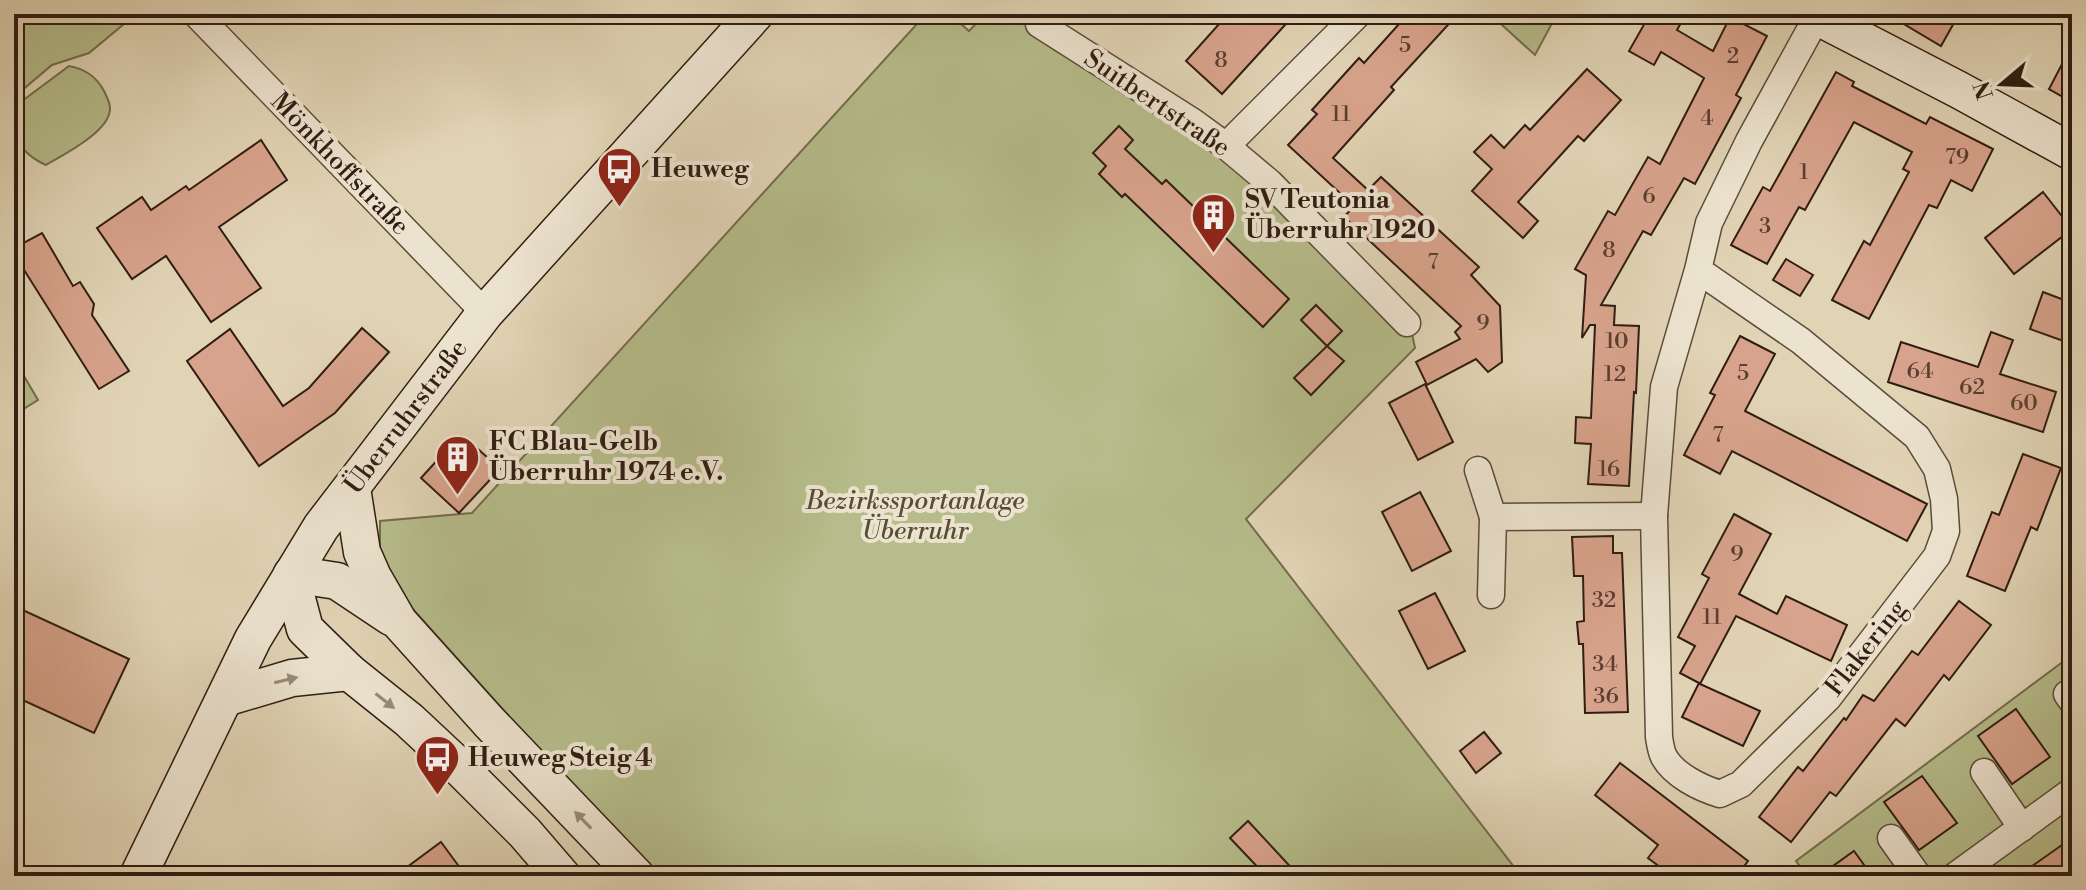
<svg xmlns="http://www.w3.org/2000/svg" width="2086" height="890" font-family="'Libre Bodoni',serif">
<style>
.green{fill:#b6bc8b;stroke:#736c4e;stroke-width:2}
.building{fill:#d8a38c;stroke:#301d12;stroke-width:2}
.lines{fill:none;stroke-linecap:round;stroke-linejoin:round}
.street-casing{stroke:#5c4b3b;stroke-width:29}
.secondary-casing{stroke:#301d12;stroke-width:39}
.street{stroke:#ece3cf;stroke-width:26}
.secondary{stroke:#ece3cf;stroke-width:36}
.oneway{fill:#978a7a}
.labels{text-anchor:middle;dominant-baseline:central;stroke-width:8;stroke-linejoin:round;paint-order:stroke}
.number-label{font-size:22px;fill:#5a3e30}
.street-label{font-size:26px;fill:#301d12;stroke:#ece3cf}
.poi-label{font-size:26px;font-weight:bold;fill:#301d12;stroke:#ece3cf;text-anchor:start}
.park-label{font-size:26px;font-style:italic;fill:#584d36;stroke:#ece3cf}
</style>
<rect width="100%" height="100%" fill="#e1d4b5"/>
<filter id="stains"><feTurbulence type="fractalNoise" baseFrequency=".0025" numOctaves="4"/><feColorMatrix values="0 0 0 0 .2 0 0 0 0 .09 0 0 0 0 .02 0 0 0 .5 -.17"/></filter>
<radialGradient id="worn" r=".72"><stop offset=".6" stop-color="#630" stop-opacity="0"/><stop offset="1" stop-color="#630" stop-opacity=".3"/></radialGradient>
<g class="green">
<path d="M14,14h122l-47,39 -37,12 -38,32z"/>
<path d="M926,14h24l19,17 16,-17h28l207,135 191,180 4,19 -169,171 275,357h-863l-150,-161 -105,-117 -23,-38v-39l92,-8z"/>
<path d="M1490,14h67l-22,41z"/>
<path d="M69,66c16,3 27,10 35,25 2,4 6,13 6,17 1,23 -47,47 -64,57 -29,-13 -32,-29 -32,-58z"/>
<path d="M14,359l24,41 -24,15z"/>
<path d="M2072,655v221h-265l-11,-15z"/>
</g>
<g class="building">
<path d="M1228,14h67l-73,80 -36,-33z"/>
<path d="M1408,14h50l-67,73 3,3 -61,68 35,32 13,-13 98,90 -8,8 29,31 2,56 -14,10 -12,-13 -49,26 -11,-23 44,-23 -5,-7 6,-6 -117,-109 10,-11 -66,-61 29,-31 -5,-4 47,-52 5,5z"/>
<path d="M1650,14h36l-9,16 36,21 17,-34 37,19 -31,59 5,3 -46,86 -11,-6 -33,57 -8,-4 -42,74 14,1 -1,19 25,1 -3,67 -2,-1 -5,94 -41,-2 3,-40 -16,-1 1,-26 15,1 4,-93h-5l-8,13 4,-63 -11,-6 33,-58 7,4 33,-58 12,7 44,-86 -43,-26 -7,13 -25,-14z"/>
<path d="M1887,14h72l-18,32z"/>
<path d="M2072,45v57l-23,-13z"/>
<path d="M1587,69l34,31 -37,41 -6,-5 -60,66 20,19 -15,17 -51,-47 20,-22 -18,-17 17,-17 13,13 21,-23 5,5z"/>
<path d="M1836,72l18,10 -2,4 74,38 4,-7 63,32 -21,42 -21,-11 -14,28 -8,-3 -60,114 -37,-19 32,-59 6,4 39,-73 -6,-3 9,-17 -58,-30 -49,88 -6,-3 -32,57 -36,-19 32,-58 7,4z"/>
<path d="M1119,126l14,14 -8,9 37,35 4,-4 123,119 -26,28 -138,-133 -3,3 -23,-23 7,-8 -13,-13z"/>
<path d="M261,140l26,40 -68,47 42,61 -50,34 -45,-66 -34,23 -35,-51 45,-31 9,13 35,-24 3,4z"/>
<path d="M2043,192l29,37 -58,45 -29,-36z"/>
<path d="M42,233l31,53 7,-4 14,22 -2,11 37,56 -30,18 -85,-135v-6z"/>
<path d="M1786,259l27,16 -13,21 -27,-16z"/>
<path d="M2043,292l29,11v41l-42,-15z"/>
<path d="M1316,305l26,26 -15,15 -26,-26z"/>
<path d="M362,328l27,24 -54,61 -76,53 -72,-105 43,-32 53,77 26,-18z"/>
<path d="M1991,332l22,8 -13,34 56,18 -13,40 -155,-50 13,-40 77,25z"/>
<path d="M1740,336l35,18 -30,57 182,93 -20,37 -175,-90 -12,23 -36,-19 31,-60 -5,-2z"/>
<path d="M1327,346l17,15 -33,34 -17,-17z"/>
<path d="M1425,384l28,58 -35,18 -29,-57z"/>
<path d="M477,448l23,21 -41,44 -38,-35 20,-22 15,15z"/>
<path d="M2023,454l38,14 -24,62 -6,-3 -26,64 -38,-15 25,-64 7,3z"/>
<path d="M1420,492l31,59 -39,20 -30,-59z"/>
<path d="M1734,514l37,20 -32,60 38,20 9,-18 61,29 -16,36 -95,-45 -36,68 60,27 -17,35 -61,-29 17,-34 -19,-10 15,-27 -17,-9 31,-59 -7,-4z"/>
<path d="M1613,536v17h9l6,159 -43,1 -2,-69h-4l-2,-22 7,-1 -1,-45h-9l-2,-39z"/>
<path d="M1435,593l30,58 -37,18 -29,-58z"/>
<path d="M1959,601l32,24 -42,55 -5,-5 -39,51 -9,-7 -60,77 -6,-4 -39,50 -32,-25 39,-50 5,4 41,-53 2,2 17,-25 11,6 38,-50 6,4z"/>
<path d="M14,606l115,53 -35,74 -80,-37z"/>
<path d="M2016,709l34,48 -38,27 -34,-48z"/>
<path d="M1484,732l17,21 -25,20 -16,-22z"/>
<path d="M1620,763l128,98 -11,15h-65l-24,-18 10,-13 -63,-50z"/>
<path d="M1922,776l35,47 -38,27 -35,-48z"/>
<path d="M1248,821l51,55h-33l-36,-38z"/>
<path d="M2072,838v38h-54z"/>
<path d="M441,842l25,34h-71z"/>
<path d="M1854,851l18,25h-53z"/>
</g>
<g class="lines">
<defs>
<g id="street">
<path d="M196,14l289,299"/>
<path d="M1039,24l154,98 33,24 44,37 137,140"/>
<path d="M1226,146l132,-132"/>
<path d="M1698,270l103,71 116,96 20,32 7,30 2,32 -9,25 -109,142 -87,86 -21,10c-20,-6 -46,-19 -56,-37 -3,-6 -4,-13 -5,-20l-5,-221 10,-129 34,-117 11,-47 40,-82 68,-124"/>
<path d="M1478,470l15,47"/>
<path d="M1491,595l2,-78 161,-1"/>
<path d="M2067,694l5,7"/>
<path d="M1984,772l38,56"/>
<path d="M1891,838l27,38"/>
<path d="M1955,876l117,-85"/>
</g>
<g id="secondary">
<path d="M1812,14l147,76 113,62"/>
<path d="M352,488l10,64 11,25 26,45 90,100 147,154"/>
<path d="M292,574l45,7 54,36"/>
<path d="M291,576l14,53 44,43 60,48 46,43 70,70 37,43"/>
<path d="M225,698l67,-20 57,-6"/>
<path d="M138,876l115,-237 68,-112 164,-214 270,-299"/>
</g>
</defs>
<use href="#street" class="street-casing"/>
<use href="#secondary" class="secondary-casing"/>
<use href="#street" class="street"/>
<use href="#secondary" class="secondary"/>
</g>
<defs><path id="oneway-solid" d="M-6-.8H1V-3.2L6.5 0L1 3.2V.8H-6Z" transform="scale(2)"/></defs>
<g class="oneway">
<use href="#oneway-solid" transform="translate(286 680) rotate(-13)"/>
<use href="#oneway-solid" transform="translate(385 701) rotate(38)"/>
<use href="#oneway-solid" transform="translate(583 820) rotate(-134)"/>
</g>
<defs>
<symbol id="bus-pin" viewBox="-11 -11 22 30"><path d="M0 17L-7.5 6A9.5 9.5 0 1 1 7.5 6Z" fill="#8f2418" stroke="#ece3cf"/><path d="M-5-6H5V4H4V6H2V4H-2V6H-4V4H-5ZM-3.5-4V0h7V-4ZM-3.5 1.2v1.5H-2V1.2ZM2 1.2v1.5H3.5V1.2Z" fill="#fff"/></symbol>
<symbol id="building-pin" viewBox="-11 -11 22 30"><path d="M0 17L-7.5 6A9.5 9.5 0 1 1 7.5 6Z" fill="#8f2418" stroke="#ece3cf"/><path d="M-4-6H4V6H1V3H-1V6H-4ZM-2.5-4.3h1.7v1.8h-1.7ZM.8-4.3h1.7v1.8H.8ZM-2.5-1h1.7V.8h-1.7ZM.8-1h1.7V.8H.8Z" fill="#fff"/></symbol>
</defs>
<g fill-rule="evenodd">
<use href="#bus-pin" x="594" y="144" width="51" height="69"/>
<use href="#building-pin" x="1188" y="190" width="51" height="69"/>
<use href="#building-pin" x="432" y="432" width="51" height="69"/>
<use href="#bus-pin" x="412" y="732" width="51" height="69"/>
</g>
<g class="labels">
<g class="number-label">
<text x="1405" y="45">5</text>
<text x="1733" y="56">2</text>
<text x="1221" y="60">8</text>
<text x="1341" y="114">11</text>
<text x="1707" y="118">4</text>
<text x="1957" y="157">79</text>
<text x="1804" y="172">1</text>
<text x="1649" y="196">6</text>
<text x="1765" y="226">3</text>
<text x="1609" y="250">8</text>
<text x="1433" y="262">7</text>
<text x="1483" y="323">9</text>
<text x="1617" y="341">10</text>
<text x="1920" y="371">64</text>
<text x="1743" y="373">5</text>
<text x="1615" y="374">12</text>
<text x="1972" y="387">62</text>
<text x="2024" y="403">60</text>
<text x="1718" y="435">7</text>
<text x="1609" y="469">16</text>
<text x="1737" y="554">9</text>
<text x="1604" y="600">32</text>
<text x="1712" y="617">11</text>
<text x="1605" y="664">34</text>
<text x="1606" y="696">36</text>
</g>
<g class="street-label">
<text transform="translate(1157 103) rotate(34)">Suitbertstraße</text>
<text transform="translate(340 164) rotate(46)">Mönkhoffstraße</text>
<text transform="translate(406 417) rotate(-53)">Überruhrstraße</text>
<text transform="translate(1866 648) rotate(-52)">Flakering</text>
</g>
<g class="poi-label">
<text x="651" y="169">Heuweg</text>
<text x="1245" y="200">SV Teutonia<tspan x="1245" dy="30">Überruhr 1920</tspan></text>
<text x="489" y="442">FC Blau-Gelb<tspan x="489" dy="30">Überruhr 1974 e.V.</tspan></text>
<text x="468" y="758">Heuweg Steig 4</text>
</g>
<g class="park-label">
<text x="915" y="501">Bezirkssportanlage<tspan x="915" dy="30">Überruhr</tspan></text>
</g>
</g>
<rect width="2086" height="890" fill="none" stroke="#e1d4b5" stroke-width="48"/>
<rect x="16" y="16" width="2054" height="858" fill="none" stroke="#301d12" stroke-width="4"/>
<rect x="24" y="24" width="2038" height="842" fill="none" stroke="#301d12" stroke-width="2"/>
<g transform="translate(2002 84) rotate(251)" stroke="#ece3cf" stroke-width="6" paint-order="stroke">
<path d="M0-6L14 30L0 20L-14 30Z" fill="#301d12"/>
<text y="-12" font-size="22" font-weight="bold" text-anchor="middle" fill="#301d12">N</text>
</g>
<rect width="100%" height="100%" filter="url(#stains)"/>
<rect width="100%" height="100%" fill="url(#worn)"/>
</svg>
